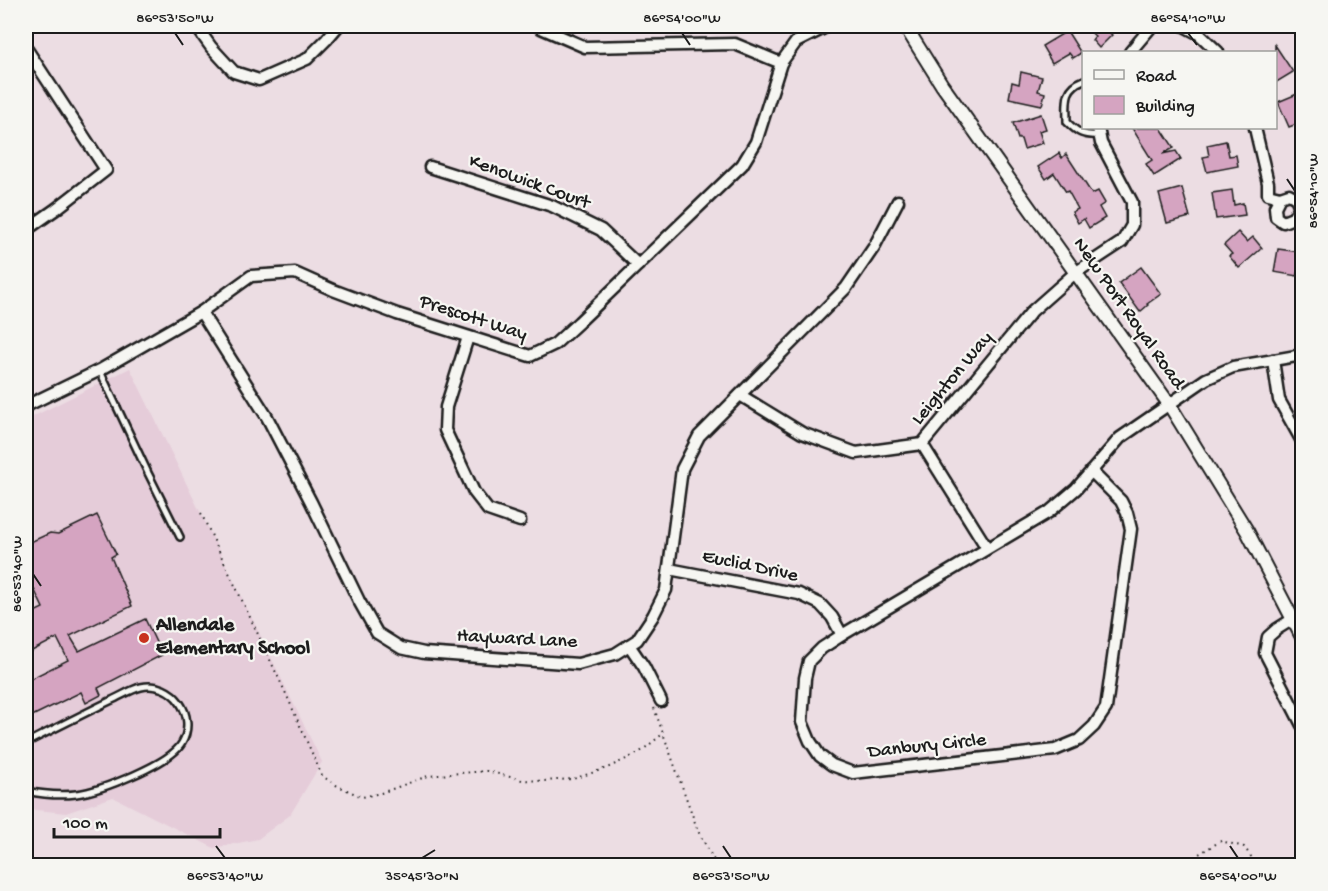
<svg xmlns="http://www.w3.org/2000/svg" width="1328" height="891" font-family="'Gochi Hand',sans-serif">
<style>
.built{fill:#e5ccd9}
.building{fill:#d5a4c1;stroke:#1c1c1c;stroke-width:1.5}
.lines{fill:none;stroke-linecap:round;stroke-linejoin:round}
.service-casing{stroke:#1c1c1c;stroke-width:10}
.minor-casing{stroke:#1c1c1c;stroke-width:15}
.tertiary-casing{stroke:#1c1c1c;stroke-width:16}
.path{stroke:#1c1c1c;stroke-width:2;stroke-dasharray:1.5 4.5;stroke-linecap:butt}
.service{stroke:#f6f6f2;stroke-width:5}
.minor{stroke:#f6f6f2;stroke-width:10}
.tertiary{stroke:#f6f6f2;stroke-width:12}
.ticks{fill:none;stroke:#1c1c1c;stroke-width:2}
.poi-dot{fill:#c8321e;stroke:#f6f6f2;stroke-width:2}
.labels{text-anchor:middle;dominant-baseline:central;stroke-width:4.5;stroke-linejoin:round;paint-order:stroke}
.street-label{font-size:20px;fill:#1c1c1c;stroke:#f6f6f2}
.poi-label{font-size:20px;font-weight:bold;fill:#1c1c1c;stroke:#f6f6f2;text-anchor:start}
.neatline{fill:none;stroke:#1c1c1c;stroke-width:2}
.ticks-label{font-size:15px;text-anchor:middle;fill:#1c1c1c}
</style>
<rect width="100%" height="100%" fill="#ecdde3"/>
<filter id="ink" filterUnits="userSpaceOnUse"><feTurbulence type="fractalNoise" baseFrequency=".0167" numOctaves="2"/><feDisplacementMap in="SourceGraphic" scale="12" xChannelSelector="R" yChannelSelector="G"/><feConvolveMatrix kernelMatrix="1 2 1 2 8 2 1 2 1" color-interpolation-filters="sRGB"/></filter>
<g filter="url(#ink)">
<path class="built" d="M130,368l192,394 -32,53 -32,24 -44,9 -101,-51 -47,16 -40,-4v-389z"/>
<g class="building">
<path d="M1084,26h19l9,9 -13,13 -7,-8 3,-4z"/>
<path d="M1067,31l14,22 -8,5 -4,-5 -17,10 -10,-17z"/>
<path d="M1275,45l18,27 -18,11z"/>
<path d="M1021,72l21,5 -4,14 7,2 -3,12 -33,-7 3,-16 7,2z"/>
<path d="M1297,94l5,14v14l-13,5 -11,-25z"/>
<path d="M1041,114l5,15 -7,2 4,12 -19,6 -3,-10h-3l-5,-16z"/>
<path d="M1132,128h29l13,20 -12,6 14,-3 5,8 -27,17 -8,-12 6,-4z"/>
<path d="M1226,141l3,15 7,-1 2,11 -31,6 -4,-15 6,-1 -2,-11z"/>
<path d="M1059,153l3,5 4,-4 26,40 6,-3 7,12 -6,4 6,11 -16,10 -5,-9 -6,4 -6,-11 6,-3 -10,-18 -2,1 -12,-19 -8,6 -8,-12z"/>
<path d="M1182,188l8,29 -23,6 -8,-29z"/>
<path d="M1232,190l2,15 9,-2 2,12 -29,4 -4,-26z"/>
<path d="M1238,232l9,10 6,-5 9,11 -23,20 -10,-12 3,-2 -8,-9z"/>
<path d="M1278,249l22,3 -3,24 -23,-4z"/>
<path d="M1141,267l20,27 -14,10 1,1 -8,7 -21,-29z"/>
<path d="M97,515l19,39 -5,3 21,49 -62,30 9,15 66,-32 17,36 -64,33 3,7 -15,8 -5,-11 -55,27v-38l42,-21 -11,-22 -31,16v-38l17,-8 -9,-19 -8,4v-49l24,-11 8,1z"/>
</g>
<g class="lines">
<defs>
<g id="service">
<path d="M1084,80c-21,8 -17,23 -17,42 11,11 16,14 32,13"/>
<path d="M100,371l48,102 32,64"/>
<path d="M26,743c28,-14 57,-29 86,-43 9,-4 20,-11 29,-13 32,-7 57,29 41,56 -12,21 -82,48 -106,51 -16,2 -35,0 -50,-3"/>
</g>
<g id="minor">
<path d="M196,26l15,21 23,25 25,8 48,-21 19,-19 12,-14"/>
<path d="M538,26l3,2 44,19 150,-3 46,19"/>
<path d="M1184,26l15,8 19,18"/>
<path d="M26,48l80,122 -50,39 -30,21"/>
<path d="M1130,52l22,-26"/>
<path d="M1255,128l13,55v11l12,3 9,-3 7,4 4,9 -7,11 -10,4 -7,-5 -1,-10 5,-10"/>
<path d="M430,167l122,39 49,24 37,35"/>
<path d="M201,312l66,105 44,85 48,99 18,32 24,15 23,5 154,11 37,-10 22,-14 16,-24 13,-26 16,-121 17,-33 147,-148 28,-41 24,-46"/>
<path d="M468,337l-22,70 -1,23 29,62 14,18 32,11"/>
<path d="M1273,360l6,40 23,41"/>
<path d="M740,395l62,38 54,20 66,-9 110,-133 43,-38 47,-31 10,-17v-23l-31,-59 -3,-15"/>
<path d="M26,406l74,-36 101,-58 50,-36 44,-3 38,17 64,24 133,42 25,-12 24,-22 163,-157 14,-23 25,-79 15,-21 32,-16"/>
<path d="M922,444l65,104"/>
<path d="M1091,471l30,30 6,12 4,16 -25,179 -12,18 -15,14 -24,10 -202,23 -21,-8 -12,-9 -10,-15 -8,-19 3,-44 4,-17 13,-13 20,-13 207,-123 27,-23 44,-51 86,-59 27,-12 69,-12"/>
<path d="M669,569l130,25 21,10 12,13 10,18"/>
<path d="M1293,619l-16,10 -9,8 -3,16 37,72"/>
<path d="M629,645l15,22 17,34"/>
</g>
<path id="tertiary" d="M905,26l37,59 227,319 78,127 55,106"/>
</defs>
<use href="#service" class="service-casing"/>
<use href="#minor" class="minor-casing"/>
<use href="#tertiary" class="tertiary-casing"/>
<g class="path">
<path d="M201,513l86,183 35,80 14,9 26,12 19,-4 47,-17 33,-3 26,-2 35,9 21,1 30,-2 34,-11 32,-15 25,-20"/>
<path d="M654,708l44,123 19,35"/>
<path d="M1186,866l11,-11 24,-14 23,6 14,19"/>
</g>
<use href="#service" class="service"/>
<use href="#minor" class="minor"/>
<use href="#tertiary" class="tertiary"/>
</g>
</g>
<path class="ticks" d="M175,33l8,12M682,33l8,12M1188,33l9,12M1287,179l8,12M33,574l8,12M216,846l9,12M723,846l8,12M1230,846l8,12M422,858l13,-8"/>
<circle class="poi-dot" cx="144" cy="638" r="6"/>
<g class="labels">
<g class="street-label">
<text transform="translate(529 183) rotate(20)">Kenowick Court</text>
<text transform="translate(1128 314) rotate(55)">New Port Royal Road</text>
<text transform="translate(473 319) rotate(18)">Prescott Way</text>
<text transform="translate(953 379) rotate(-50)">Leighton Way</text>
<text transform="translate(750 567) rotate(12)">Euclid Drive</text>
<text transform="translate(517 640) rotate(3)">Hayward Lane</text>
<text transform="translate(927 747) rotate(-6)">Danbury Circle</text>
</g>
<g class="poi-label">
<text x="156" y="626">Allendale<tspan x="156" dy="23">Elementary School</tspan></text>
</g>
</g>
<rect width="1328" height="891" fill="none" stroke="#f6f6f2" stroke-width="66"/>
<rect x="1082" y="51" width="195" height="78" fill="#f6f6f2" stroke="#9f9f9c" stroke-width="1.5"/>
<rect x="1094" y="70" width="30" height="9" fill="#f6f6f2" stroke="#9f9f9c" stroke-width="1.5"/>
<text x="1136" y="81" font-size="18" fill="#1c1c1c">Road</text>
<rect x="1094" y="96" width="30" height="18" fill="#d5a4c1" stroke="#9f9f9c" stroke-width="1.5"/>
<text x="1136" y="111" font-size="18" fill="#1c1c1c">Building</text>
<path d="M54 828v9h166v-9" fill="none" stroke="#1c1c1c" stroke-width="3"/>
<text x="63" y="828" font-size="18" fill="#1c1c1c" stroke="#f6f6f2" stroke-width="4.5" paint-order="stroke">100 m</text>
<rect x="33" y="33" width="1262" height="825" class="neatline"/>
<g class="ticks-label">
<text x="175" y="22">86°53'50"W</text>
<text x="682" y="22">86°54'00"W</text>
<text x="1188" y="22">86°54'10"W</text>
<text transform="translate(1312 191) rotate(-90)" y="5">86°54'10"W</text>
<text transform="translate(16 574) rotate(-90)" y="5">86°53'40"W</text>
<text x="225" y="880">86°53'40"W</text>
<text x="422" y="880">35°45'30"N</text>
<text x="731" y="880">86°53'50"W</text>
<text x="1238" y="880">86°54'00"W</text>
</g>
</svg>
